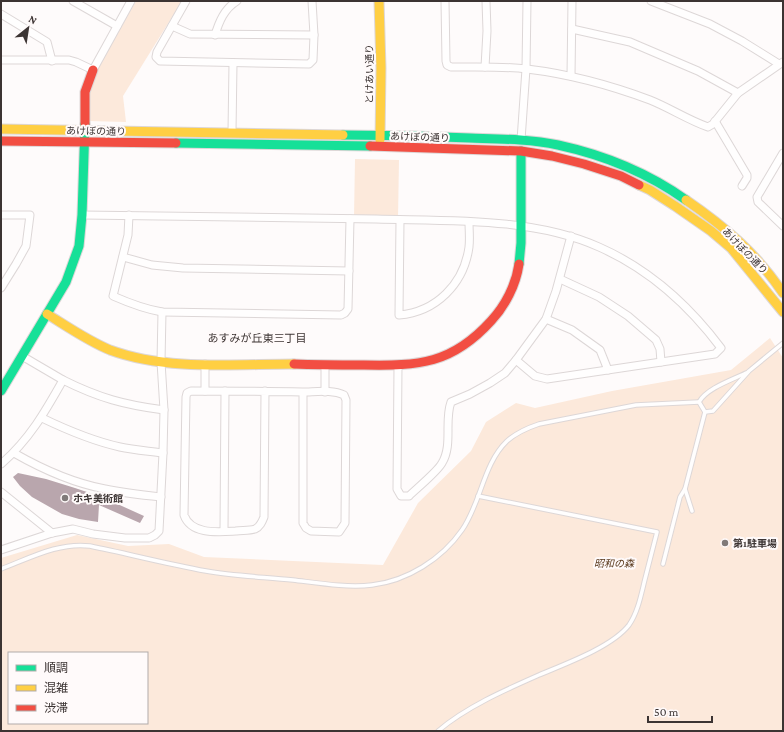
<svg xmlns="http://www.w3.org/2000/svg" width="784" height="732" font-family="'Crimson Pro','Noto Sans JP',serif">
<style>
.green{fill:#fce9db;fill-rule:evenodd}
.building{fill:#b9a6ad}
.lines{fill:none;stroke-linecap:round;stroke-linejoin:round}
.lane-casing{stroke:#ddd7d7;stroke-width:5.5}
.street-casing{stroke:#ddd7d7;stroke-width:9}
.fast-casing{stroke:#ddd7d7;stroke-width:11}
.slow-casing{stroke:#ddd7d7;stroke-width:11}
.jam-casing{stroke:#ddd7d7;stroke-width:11}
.lane{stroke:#fffefe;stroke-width:3.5}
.street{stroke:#fffefe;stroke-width:7}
.fast{stroke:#16e098;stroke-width:9}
.slow{stroke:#ffcf43;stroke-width:9}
.jam{stroke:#f24e42;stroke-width:9}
.poi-dot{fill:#807a79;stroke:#fffafa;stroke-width:1.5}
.labels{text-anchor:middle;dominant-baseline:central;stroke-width:4;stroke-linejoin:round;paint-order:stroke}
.street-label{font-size:10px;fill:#3c3433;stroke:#fffafa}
.poi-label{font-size:10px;font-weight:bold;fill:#3c3433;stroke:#fffafa;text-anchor:start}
.park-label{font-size:10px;font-style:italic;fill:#58371a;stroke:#fffafa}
.neighbourhood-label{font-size:11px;fill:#3c3433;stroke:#fffafa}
</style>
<rect width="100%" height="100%" fill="#fefbfb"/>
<g class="green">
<path d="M136,1h46l-59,95 3,26 -38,-1 -1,-24 9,-26z"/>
<path d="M355,159l44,1 -1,58 -44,-1z"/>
<path d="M770,338l13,20v373h-782v-173l76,-23 51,11 41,-2 35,13 179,8 35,-62 53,-52 15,-29 30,-19 19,5 77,-17 119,-21zM9,653h138v70h-138z"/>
</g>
<path class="building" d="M18,473l28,6 29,9 27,9 42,19 -4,7 -41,-18 -1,17 -19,-3 -17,-5 -30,-17 -12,-11 -7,-9z"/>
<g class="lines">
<defs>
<g id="lane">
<path d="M699,402c8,-14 33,-22 47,-29"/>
<path d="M699,402l6,10"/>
<path d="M705,412l8,-1 36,-40 34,-28"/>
<path d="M685,489l7,22"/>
<path d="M663,564l17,-67 5,-8 20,-77"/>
<path d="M1,569c29,-11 58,-27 89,-23 39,8 77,18 116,25 28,5 58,6 87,9 25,3 54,8 79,5 35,-4 70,-26 90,-55 19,-27 21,-66 45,-89 9,-8 20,-13 32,-17l97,-19 63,-3"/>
<path d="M438,731c28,-24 67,-41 101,-56 26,-11 73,-28 90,-50 9,-13 12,-30 16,-46 4,-16 8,-31 12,-47l-179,-36"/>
</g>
<g id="street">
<path d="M73,1l44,25"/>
<path d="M186,1l-29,51 -1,5 4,4 149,3 4,-4 1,-25 -2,-34"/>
<path d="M445,1l1,60 1,4 4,2c25,0 51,-1 76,2 42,5 83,16 123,31 20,8 38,20 58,27l5,-3 25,-31 45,-31"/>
<path d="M651,1l59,23 32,17 37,23"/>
<path d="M1,14l46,28 5,19"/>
<path d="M172,26l18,8 124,1"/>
<path d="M572,29l58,13 68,29 40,22"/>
<path d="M215,35c4,-13 9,-26 22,-34"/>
<path d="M1,60h68l7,2 17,8 38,-69"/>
<path d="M485,67l2,-36 -1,-30"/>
<path d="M571,76l1,-75"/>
<path d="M715,121l32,54v3l-5,8"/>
<path d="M232,132l1,-69"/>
<path d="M521,140l5,-71 1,-68"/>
<path d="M783,153l-26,44 1,5 25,24"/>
<path d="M1,215h29l-4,31 -10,18 -15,24"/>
<path d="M82,215c98,1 196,2 294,4 72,2 156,-2 223,28 50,22 89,57 122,101l-6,6 -168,25 -12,-3 -19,-16"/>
<path d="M129,215l-1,20 -15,61c16,7 31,13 49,16l179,3 4,-2 3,-4 2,-90"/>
<path d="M400,220l-1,95c37,-3 65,-31 70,-68 1,-8 0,-17 0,-25"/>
<path d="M123,257l29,8 31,3 166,3"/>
<path d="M560,279l39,18 29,19 28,24 4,9 1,13"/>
<path d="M546,319l26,11 28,20 8,20"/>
<path d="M22,356l41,24"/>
<path d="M205,364v27"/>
<path d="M398,366l-1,123 4,7h8c7,-7 29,-25 33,-33 11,-18 2,-42 9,-61l19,-8 20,-11 15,-10 11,-13 30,-41 10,-28 15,-55"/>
<path d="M265,391l-1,126c-2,5 -4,10 -9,12 -6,2 -14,1 -19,2 -18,1 -45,4 -52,-16l2,-118 1,-4 4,-2c37,0 74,0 111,1 13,0 30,-3 42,3l2,5 -1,123 -6,9 -28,-1 -5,-3 -3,-5v-131"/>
<path d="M325,392v-27"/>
<path d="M42,418c25,12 51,23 78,29 14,3 29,4 43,6"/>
<path d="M14,453c28,16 59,30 91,36 19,4 37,6 56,8"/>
<path d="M1,464c28,-24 44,-52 62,-84 36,18 62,25 101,30"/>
<path d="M1,492l51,41"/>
<path d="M224,531l1,-140"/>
<path d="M1,550l51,-17 21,-4 20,5 32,4h24l6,-3 4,-4 4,-78 1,-43 -3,-48 1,-50"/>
</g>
<g id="fast">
<path d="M343,135c42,0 85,1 127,3 29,1 59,1 88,7 46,10 90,28 128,55"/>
<path d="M176,143l194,3"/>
<path d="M519,264l2,-21v-92"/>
<path d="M1,391l65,-109 13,-36 3,-31 3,-91"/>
</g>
<g id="slow">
<path d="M379,1l2,67 -1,72"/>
<path d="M1,129l342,6"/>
<path d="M639,185l11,5 25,16 36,25 20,17 52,64"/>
<path d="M686,200c38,26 71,54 97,93"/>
<path d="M47,314c21,13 41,27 63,36 57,21 125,14 184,14"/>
</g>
<g id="jam">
<path d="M85,124v-32l8,-22"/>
<path d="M1,141l175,2"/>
<path d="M370,146l151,5 31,5 32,8 37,12 18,9"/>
<path d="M294,364c24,1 47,1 70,1 55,1 88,-1 127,-44 14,-15 25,-36 28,-57"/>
</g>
</defs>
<use href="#lane" class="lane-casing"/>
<use href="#street" class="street-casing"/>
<use href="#fast" class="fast-casing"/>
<use href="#slow" class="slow-casing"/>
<use href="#jam" class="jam-casing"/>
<use href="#lane" class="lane"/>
<use href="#street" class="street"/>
<use href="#fast" class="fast"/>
<use href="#slow" class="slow"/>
<use href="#jam" class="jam"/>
</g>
<g class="poi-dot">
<circle cx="65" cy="498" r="4"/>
<circle cx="725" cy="543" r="4"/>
</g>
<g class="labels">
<g class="street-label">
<text transform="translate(369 74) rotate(-90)">とけあい通り</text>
<text transform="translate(96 131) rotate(1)">あけぼの通り</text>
<text transform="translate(420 137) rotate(2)">あけぼの通り</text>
<text transform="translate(745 251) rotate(46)">あけぼの通り</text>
</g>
<g class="poi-label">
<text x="73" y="498">ホキ美術館</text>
<text x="733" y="543">第1駐車場</text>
</g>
<g class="park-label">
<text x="614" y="563">昭和の森</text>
</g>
<g class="neighbourhood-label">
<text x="257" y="338">あすみが丘東三丁目</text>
</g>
</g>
<rect width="784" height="732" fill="none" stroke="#3c3433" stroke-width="4"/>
<rect x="8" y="652" width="140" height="72" fill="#fffafa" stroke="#b1abaa"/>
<rect x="16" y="665" width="20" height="6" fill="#16e098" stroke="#b1abaa"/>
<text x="44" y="672" font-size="12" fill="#3c3433">順調</text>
<rect x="16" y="685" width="20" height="6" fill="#ffcf43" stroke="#b1abaa"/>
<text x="44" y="692" font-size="12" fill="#3c3433">混雑</text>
<rect x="16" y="705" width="20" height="6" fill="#f24e42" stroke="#b1abaa"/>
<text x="44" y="712" font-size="12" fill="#3c3433">渋滞</text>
<g transform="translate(28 28) rotate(30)" stroke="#fffafa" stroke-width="3" paint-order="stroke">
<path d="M0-3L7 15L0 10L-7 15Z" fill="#3c3433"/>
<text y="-6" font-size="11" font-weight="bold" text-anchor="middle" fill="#3c3433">N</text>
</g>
<path d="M648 716v6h64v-6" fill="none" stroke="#3c3433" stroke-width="2"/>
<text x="654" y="716" font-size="12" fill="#3c3433" stroke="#fffafa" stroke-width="3" paint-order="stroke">50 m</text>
</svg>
